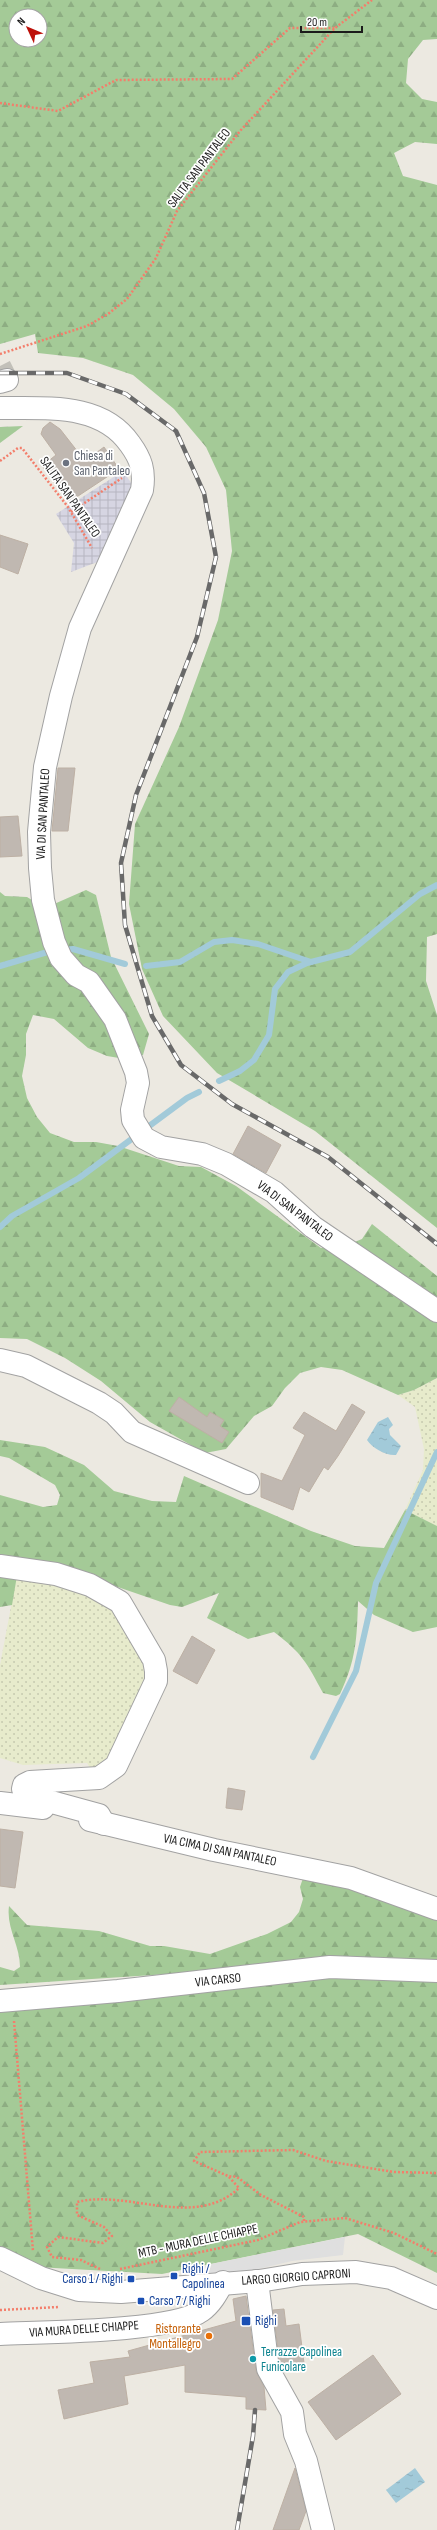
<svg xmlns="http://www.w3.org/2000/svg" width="437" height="2530" font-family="'Sofia Sans Condensed',sans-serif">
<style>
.farmland{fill:url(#farmland-dots)}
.forest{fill:url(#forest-firs);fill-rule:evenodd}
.parking{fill:#dfdfdf}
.plaza{fill:url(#plaza-grid)}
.water{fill:url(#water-ripples)}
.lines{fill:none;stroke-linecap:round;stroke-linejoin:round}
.stream{stroke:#a2cad9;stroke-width:6}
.building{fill:#c0b8b1;stroke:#bdb0a4}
.minor-tunnel{stroke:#c2c0b9;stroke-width:22;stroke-dasharray:22 11;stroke-linecap:butt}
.minor-casing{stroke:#a2a2a2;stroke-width:24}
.path{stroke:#f37e6b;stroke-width:2.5;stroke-dasharray:2 2;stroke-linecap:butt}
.minor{stroke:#fff;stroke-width:22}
.rail-casing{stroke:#696969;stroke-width:4.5}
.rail{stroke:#fff;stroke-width:3;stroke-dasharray:9;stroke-linecap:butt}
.worship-dot{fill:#6b7280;stroke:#fff;stroke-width:1.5}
.transit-dot{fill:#1a4fb4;stroke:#fff;stroke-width:1.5}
.food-dot{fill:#e8710a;stroke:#fff;stroke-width:1.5}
.culture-dot{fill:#0f9aa8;stroke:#fff;stroke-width:1.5}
.labels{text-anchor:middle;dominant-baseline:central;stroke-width:3.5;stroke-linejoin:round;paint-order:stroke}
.street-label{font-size:13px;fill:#1b1b1b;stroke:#fff}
.worship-label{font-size:13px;fill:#5b616d;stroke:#fff;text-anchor:start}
.transit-label{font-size:13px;fill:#164399;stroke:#fff;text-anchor:start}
.food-label{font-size:13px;fill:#c56008;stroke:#fff;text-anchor:end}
.culture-label{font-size:13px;fill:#0d838f;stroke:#fff;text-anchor:start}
</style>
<defs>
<pattern id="farmland-dots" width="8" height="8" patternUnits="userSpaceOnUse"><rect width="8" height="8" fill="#e7ebcc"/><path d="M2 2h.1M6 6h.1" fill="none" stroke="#c6c9af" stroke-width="1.8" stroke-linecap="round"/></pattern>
<pattern id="forest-firs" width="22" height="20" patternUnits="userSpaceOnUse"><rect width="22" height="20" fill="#a4ca97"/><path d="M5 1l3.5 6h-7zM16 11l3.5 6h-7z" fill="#8dad82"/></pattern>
<pattern id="plaza-grid" width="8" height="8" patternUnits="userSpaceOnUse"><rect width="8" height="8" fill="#d6d5e2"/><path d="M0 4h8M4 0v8" fill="none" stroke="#b7b6c1"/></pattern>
<pattern id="water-ripples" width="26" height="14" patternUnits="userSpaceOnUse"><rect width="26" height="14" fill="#a2cad9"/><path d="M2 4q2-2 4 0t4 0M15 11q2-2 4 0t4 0" fill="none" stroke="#8badba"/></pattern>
</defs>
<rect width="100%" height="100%" fill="#ece9e1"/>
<g class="farmland">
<path d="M437,1378v148l-32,-16 18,-40 1,-21 -9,-42 -17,-12 16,-5z"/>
<path d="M18,1570l94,31 41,78 -38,82 -22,11 -6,-9 -64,2 -23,-7v-93z"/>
</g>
<g class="forest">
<path d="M0,0h437v39l-14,1 -15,19 -2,24 16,16 15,3v42l-22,-2 -21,11 9,23 34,9v749l-10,3 -1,44 11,34v213l-122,-97 -98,-58 -54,-57 -21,-47 -13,-65 6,-80 44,-97 39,-107 14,-69 -6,-61 -20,-43 -32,-38 -41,-34 -50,-17 -45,-5 -3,-19 -35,10zM16,16h24v24h-24z"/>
<path d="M23,426l-23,17v-16z"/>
<path d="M86,890l10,5 15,62 38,77 -6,21 -18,4 -18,-3 -19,-8 -34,-29 -21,-4 -7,19v21l-4,21 5,22 10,19 13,16 24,9h22l22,4 61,20 22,1 35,19 85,62 21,-1 20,-8 10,-15 65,52v102l-23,12 -16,5 -56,-25 -21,-3 -21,6 -15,15 -13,18 -18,10 -28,33 -21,4 -55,-31 -49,-41 -36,-23 -38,-19 -27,-1v-446l5,4 22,1 18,11z"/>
<path d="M0,1440l45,7 39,18 30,26 38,10 24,1 8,-26 127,55 44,15 29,2 21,-38 32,16v101l-24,5 -39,-17 -16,-14c-1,38 -2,59 -18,93l-4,2 -13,-3c-16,-30 -21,-40 -49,-61l-26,7 -41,-21 12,-25 -37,14 -12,-2 -122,-42 -30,7 -6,35 -12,2v-112l43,12 14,-2 3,-10 -5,-10 -46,-27 -9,-2z"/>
<path d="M304,1875l133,42v356l-79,-39 -196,40 -162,-9v-253l222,-29 -23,-11 -199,13v-18l14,4 6,-4c0,-22 -14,-39 -11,-61l18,19 72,6 51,15h14l46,8 57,-20 24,-12 8,-10 4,-13 -3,-12z"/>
</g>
<path class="parking" d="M345,2237l-2,18 -51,6 -68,16 -21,-1 -2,-10z"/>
<path class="plaza" d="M123,471l11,16 -34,74 -29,11 3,-29 -18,-29z"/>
<g class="water">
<path d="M388,1417l5,8 -4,4 1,6 11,11 -5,9c-10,1 -24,-7 -29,-15l11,-18z"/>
<path d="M415,2468l10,14 -29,21 -10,-13z"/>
</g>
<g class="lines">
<g class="stream">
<path d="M0,966l51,-15 22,-2 52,15"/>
<path d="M146,966l34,-4 34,-20 18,-2 26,4 53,18"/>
<path d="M219,1081l21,-10 14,-11 15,-25 6,-46 13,-17 19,-9 43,-11 70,-58 17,-9"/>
<path d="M0,1227l12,-11 67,-38 108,-80 12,-6"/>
<path d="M313,1757l43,-86 20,-88 61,-131"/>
</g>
</g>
<g class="building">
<path d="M50,422l10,7 25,32 19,-14 15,22 -50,33 -27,-36 14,-11 -15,-21 2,-6z"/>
<path d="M0,535l28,9 -10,30 -18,-7z"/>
<path d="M58,768h17l-7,63h-16z"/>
<path d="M18,816l4,40 -22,1v-40z"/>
<path d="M248,1126l33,19 -15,28 -33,-19z"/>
<path d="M179,1397l28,20 3,-5 14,8 -4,6 9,6 -7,11 -53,-32z"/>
<path d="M352,1404l13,8 -27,44 -10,14 -4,-3 -15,25 -9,-5 -7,23 -32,-13v-24l21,8 23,-46 -12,-7 11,-16 32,19z"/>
<path d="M192,1636l23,14 -18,34 -24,-13z"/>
<path d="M228,1788l17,3 -3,19 -16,-2z"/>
<path d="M0,1829l23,3 -8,56 -15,-2z"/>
<path d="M246,2296l10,75 8,16 2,23 -20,-1v-12l-61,-5v-27l-61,11 4,28 -64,15 -6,-29 36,-7 -4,-21 40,-5 -2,-6 108,-30 -3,-22z"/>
<path d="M284,2309l2,17 13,-2 5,39 -24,2 -7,-55z"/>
<path d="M373,2355l28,39 -65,46 -28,-38z"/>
<path d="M295,2468l11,43 -7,19h-26z"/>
</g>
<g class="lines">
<path class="minor-tunnel" d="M0,366l7,14"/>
<defs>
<g id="minor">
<path d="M0,382l7,-2"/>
<path d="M0,408c46,1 101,-6 130,36 11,15 15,27 12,46l-62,138 -19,68 -16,71 -6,65 1,36 3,32 11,42 7,16 15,17 13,7 26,37 21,53 2,11 -6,27 1,10 11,18 17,9 41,7 24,10 48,28 39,35 124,84"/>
<path d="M0,1360l26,6 73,37 15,10 18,19 116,51"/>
<path d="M0,1566l56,8 34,11 30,17 34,58 2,11v10l-40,85 -17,12 -69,4 -6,3 -1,4 3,6 73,20 5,9"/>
<path d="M0,1803l43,5"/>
<path d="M90,1820l124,30 137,28 86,31"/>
<path d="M0,2001l118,-10 212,-24 107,4"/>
<path d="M0,2258l41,20 38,12 42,2 138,-11 43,-7 54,-2 35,6 46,20"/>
<path d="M257,2281l11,88 24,43 3,22 11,27 17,69"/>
<path d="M0,2334c40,-2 173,-2 201,-23 10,-7 16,-18 22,-29"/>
</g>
</defs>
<use href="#minor" class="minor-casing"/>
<g class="path">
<path d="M0,103l58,8 58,-31 116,-1 58,-51h45"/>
<path d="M0,354l87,-28 21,-12 19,-15 29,-41 21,-47 63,-80 95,-103 37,-28"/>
<path d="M0,461l18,-13h4l46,59 24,41"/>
<path d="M71,512l51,-34"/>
<path d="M14,2021l19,230"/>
<path d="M304,2221v-4l-43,-22 -24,-18 -9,-1 -34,-15 6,-9 93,-2 33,11 68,11 43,1"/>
<path d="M100,2269l-19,-9 -29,-3 -5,-10 11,-10 45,6 9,-7 -8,-9 -27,-12v-13c51,-13 117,28 162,-14l-11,-12"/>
<path d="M120,2269l138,-29 42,-18 45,-4 49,15 43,21"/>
<path d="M0,2310l59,-3"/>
</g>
<use href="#minor" class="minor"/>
<defs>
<g id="rail">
<path d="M0,373h67l59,21 50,37 28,62 12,64 -19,80 -61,158 -15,68 4,62 27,91 29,49 51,39 96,53 109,87"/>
<path d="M237,2530l16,-94 2,-26"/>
</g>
</defs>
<use href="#rail" class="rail-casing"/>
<use href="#rail" class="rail"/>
</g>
<circle class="worship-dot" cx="66" cy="463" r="4"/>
<g class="transit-dot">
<rect x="170" y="2272" width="8" height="8" rx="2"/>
<rect x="127" y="2275" width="8" height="8" rx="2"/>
<rect x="137" y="2297" width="8" height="8" rx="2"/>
<rect x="241" y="2316" width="10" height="10" rx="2"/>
</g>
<circle class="food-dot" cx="209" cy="2336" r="4"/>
<circle class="culture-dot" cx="253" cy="2359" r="4"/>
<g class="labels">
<g class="street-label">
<text transform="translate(199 168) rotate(-53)">SALITA SAN PANTALEO</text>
<text transform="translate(70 497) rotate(55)">SALITA SAN PANTALEO</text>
<text transform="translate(43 814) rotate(-87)">VIA DI SAN PANTALEO</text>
<text transform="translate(295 1211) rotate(37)">VIA DI SAN PANTALEO</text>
<text transform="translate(220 1850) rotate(12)">VIA CIMA DI SAN PANTALEO</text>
<text transform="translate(218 1980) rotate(-6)">VIA CARSO</text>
<text transform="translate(198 2241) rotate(-12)">MTB - MURA DELLE CHIAPPE</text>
<text transform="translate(296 2277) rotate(-4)">LARGO GIORGIO CAPRONI</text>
<text transform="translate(84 2329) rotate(-4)">VIA MURA DELLE CHIAPPE</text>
</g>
<g class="worship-label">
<text x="74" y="456">Chiesa di<tspan x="74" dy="15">San Pantaleo</tspan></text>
</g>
<g class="transit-label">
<text x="182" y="2269">Righi /<tspan x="182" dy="15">Capolinea</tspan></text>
<text x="123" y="2279" text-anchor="end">Carso 1 / Righi</text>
<text x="149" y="2301">Carso 7 / Righi</text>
<text x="255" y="2321">Righi</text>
</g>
<g class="food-label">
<text x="201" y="2329">Ristorante<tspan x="201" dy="15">Montallegro</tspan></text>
</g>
<g class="culture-label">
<text x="261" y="2352">Terrazze Capolinea<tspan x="261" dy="15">Funicolare</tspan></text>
</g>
</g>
<g transform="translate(28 28) rotate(314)"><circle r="19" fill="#ffffff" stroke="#a4a4a4"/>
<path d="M0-3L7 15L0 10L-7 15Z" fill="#bd1009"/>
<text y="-6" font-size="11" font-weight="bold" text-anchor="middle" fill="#1b1b1b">N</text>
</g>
<path d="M301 26v6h61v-6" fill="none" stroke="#1b1b1b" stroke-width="2"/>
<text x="307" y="26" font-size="12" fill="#1b1b1b" stroke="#ffffff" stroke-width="3" paint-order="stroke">20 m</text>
</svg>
